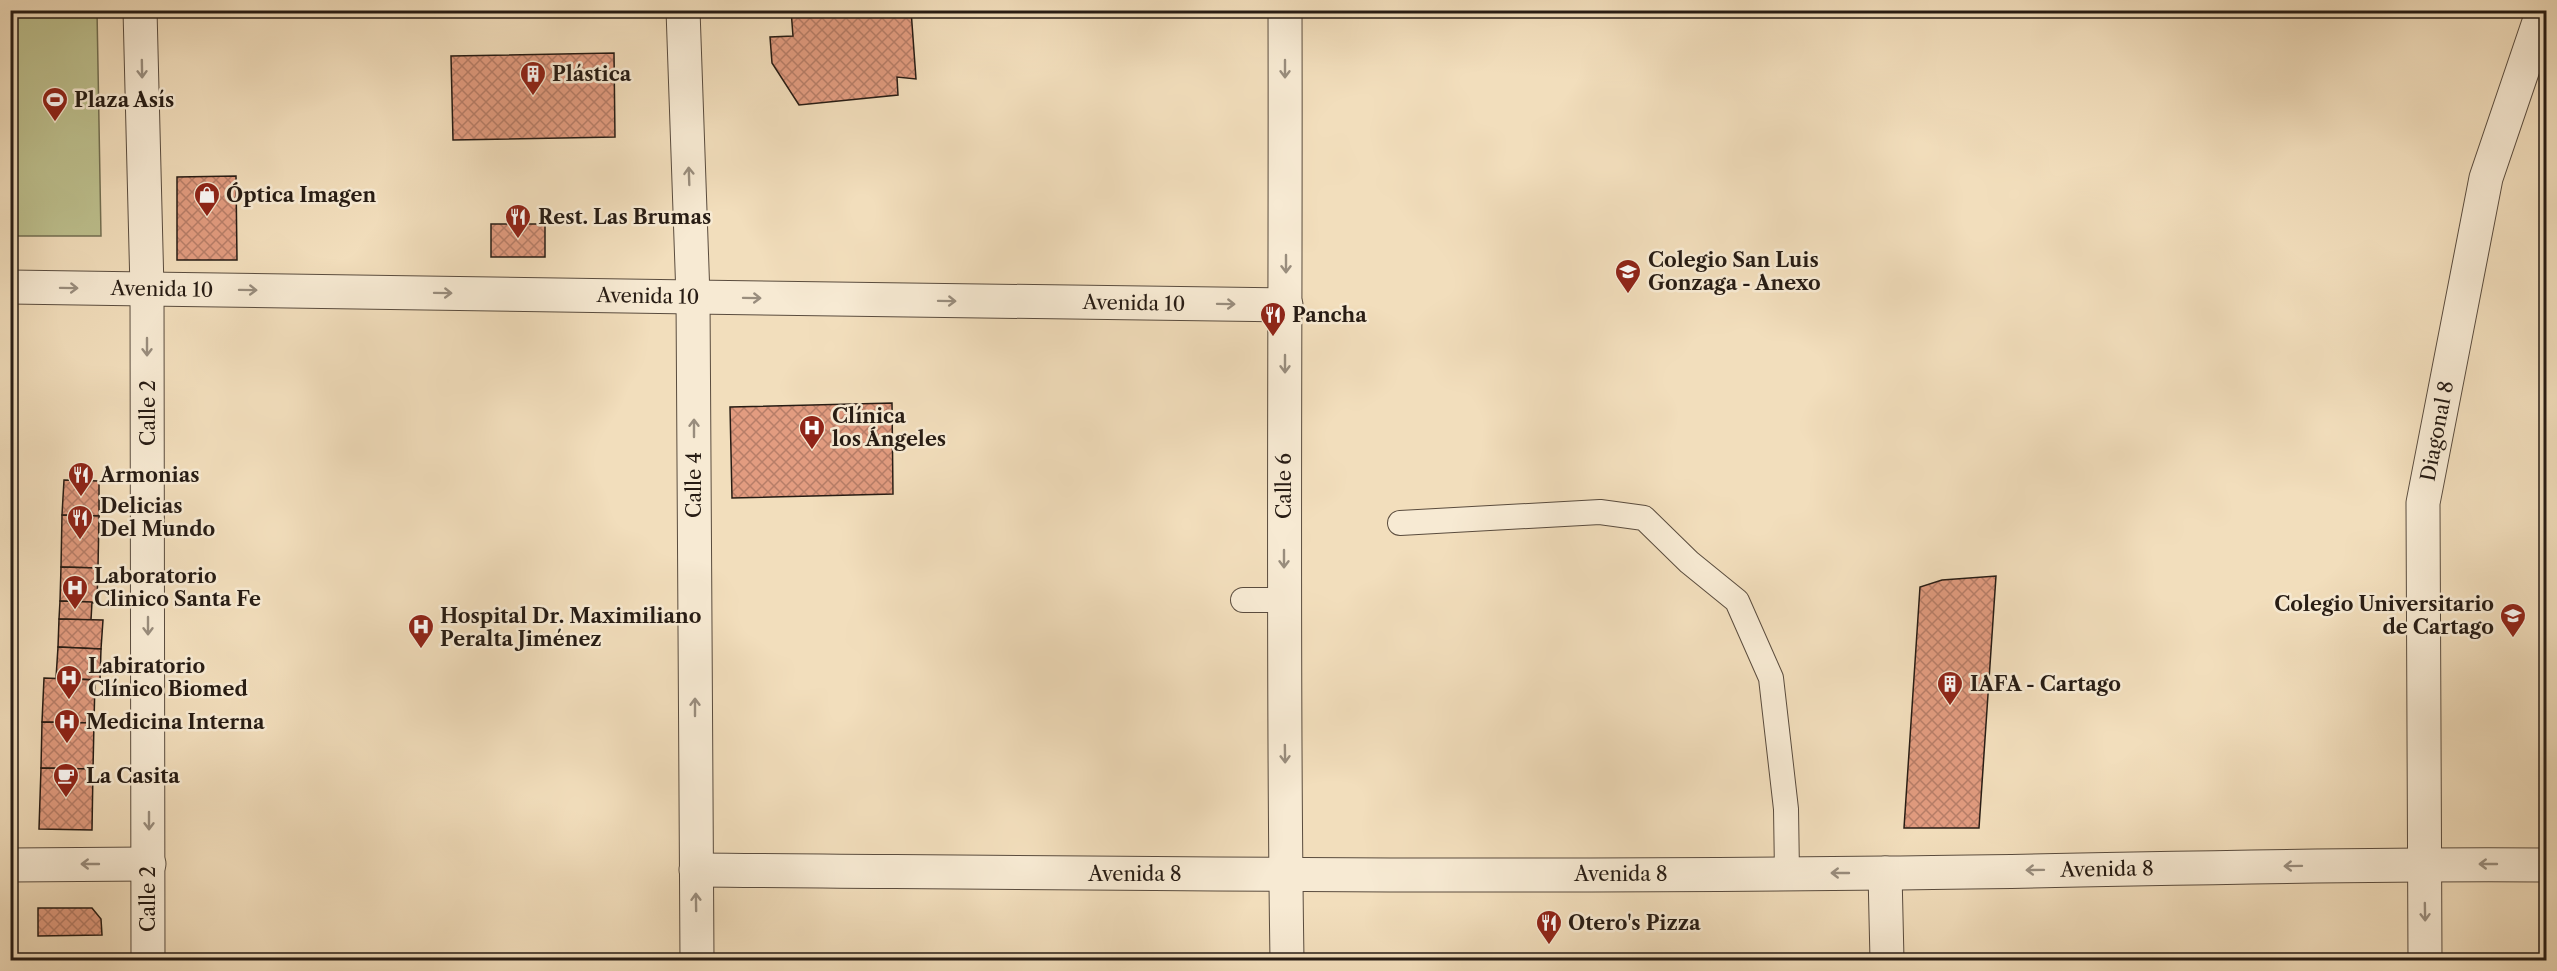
<svg xmlns="http://www.w3.org/2000/svg" width="2557" height="971" font-family="'Libre Caslon Text',serif">
<style>
.park{fill:#bdc08e;stroke:#726e51;stroke-width:1.5}
.building{fill:url(#building-cross-hatch);stroke:#271c14;stroke-width:1.5}
.lines{fill:none;stroke-linecap:round;stroke-linejoin:round}
.service-casing{stroke:#5a4c3e;stroke-width:26}
.minor-casing{stroke:#5a4c3e;stroke-width:35}
.tertiary-casing{stroke:#5a4c3e;stroke-width:35}
.service{stroke:#f7ead3;stroke-width:24}
.minor{stroke:#f7ead3;stroke-width:33}
.tertiary{stroke:#f7ead3;stroke-width:33}
.oneway{stroke:#998d7d}
.labels{text-anchor:middle;dominant-baseline:central;stroke-width:5;stroke-linejoin:round;paint-order:stroke}
.poi-label{font-size:20px;font-weight:bold;fill:#271c14;stroke:#f7ead3;text-anchor:start}
.street-label{font-size:20px;fill:#271c14;stroke:#f7ead3}
</style>
<defs>
<pattern id="building-cross-hatch" width="8" height="8" patternUnits="userSpaceOnUse" patternTransform="scale(1.5)"><rect width="8" height="8" fill="#e29c80"/><path d="M0 0l8 8M0 8l8-8" fill="none" stroke="#b77e68"/></pattern>
</defs>
<rect width="100%" height="100%" fill="#f2debc"/>
<filter id="stains"><feTurbulence type="fractalNoise" baseFrequency=".00333" numOctaves="4"/><feColorMatrix values="0 0 0 0 .2 0 0 0 0 .09 0 0 0 0 .02 0 0 0 .5 -.17"/></filter>
<radialGradient id="worn" r=".72"><stop offset=".6" stop-color="#630" stop-opacity="0"/><stop offset="1" stop-color="#630" stop-opacity=".3"/></radialGradient>
<path class="park" d="M11,10l86,1 4,225h-90z"/>
<g class="building">
<path d="M791,10h120l5,69 -19,-2 1,18 -99,10 -27,-42 -2,-26 23,-1z"/>
<path d="M614,53l1,84 -162,3 -2,-84z"/>
<path d="M236,176l1,84h-60v-83z"/>
<rect x="491" y="224" width="54" height="33"/>
<path d="M892,403l1,91 -161,4 -2,-91z"/>
<path d="M64,480l35,1v35l-37,-1z"/>
<path d="M62,515l37,1 -1,52 -37,-1z"/>
<path d="M61,567l37,1 -1,35 -37,-2z"/>
<path d="M1996,576l-17,252h-75l16,-241 22,-7z"/>
<path d="M60,601l32,1 -1,18 -32,-1z"/>
<path d="M59,619l44,1 -2,29 -43,-2z"/>
<path d="M58,647l43,2 -1,31 -44,-2z"/>
<path d="M44,678l51,2 -1,43 -52,-1z"/>
<path d="M42,722l52,1 -1,46 -52,-1z"/>
<path d="M41,768l52,1 -1,61 -53,-1z"/>
<path d="M38,908h54l9,11 1,16 -64,1z"/>
<rect x="752" y="954" width="103" height="6"/>
</g>
<g class="lines">
<defs>
<g id="service">
<path d="M1400,523l200,-11 44,6 45,44 48,39 34,77 15,131 1,64"/>
<path d="M1243,600h40"/>
</g>
<g id="minor">
<path d="M1285,10c1,317 -3,634 2,950"/>
<path d="M10,287l137,2"/>
<path d="M693,297l593,8"/>
<path d="M10,865l139,-1"/>
<path d="M696,870c397,3 794,8 1190,3 220,-2 440,-10 660,-8"/>
<path d="M1885,873l2,87"/>
<path d="M2425,960l-2,-457 63,-325 57,-168"/>
</g>
<g id="tertiary">
<path d="M140,10l7,279 1,671"/>
<path d="M683,10l10,287 4,663"/>
<path d="M147,289l546,8"/>
</g>
</defs>
<use href="#service" class="service-casing"/>
<use href="#minor" class="minor-casing"/>
<use href="#tertiary" class="tertiary-casing"/>
<use href="#service" class="service"/>
<use href="#minor" class="minor"/>
<use href="#tertiary" class="tertiary"/>
</g>
<defs><path id="oneway-shaft" d="M-6 0H5M1.5-3L5.5 0L1.5 3" fill="none" stroke-width="1.6" stroke-linecap="round" stroke-linejoin="round" transform="scale(1.5)"/></defs>
<g class="oneway">
<use href="#oneway-shaft" transform="translate(142 69) rotate(89)"/>
<use href="#oneway-shaft" transform="translate(1285 69) rotate(90)"/>
<use href="#oneway-shaft" transform="translate(689 176) rotate(-92)"/>
<use href="#oneway-shaft" transform="translate(1286 264) rotate(90)"/>
<use href="#oneway-shaft" transform="translate(69 288) rotate(1)"/>
<use href="#oneway-shaft" transform="translate(248 290) rotate(1)"/>
<use href="#oneway-shaft" transform="translate(443 293) rotate(1)"/>
<use href="#oneway-shaft" transform="translate(752 298) rotate(1)"/>
<use href="#oneway-shaft" transform="translate(947 301) rotate(1)"/>
<use href="#oneway-shaft" transform="translate(1226 304) rotate(1)"/>
<use href="#oneway-shaft" transform="translate(147 347) rotate(90)"/>
<use href="#oneway-shaft" transform="translate(1285 364) rotate(90)"/>
<use href="#oneway-shaft" transform="translate(694 428) rotate(-90)"/>
<use href="#oneway-shaft" transform="translate(1284 559) rotate(90)"/>
<use href="#oneway-shaft" transform="translate(148 626) rotate(90)"/>
<use href="#oneway-shaft" transform="translate(695 707) rotate(-90)"/>
<use href="#oneway-shaft" transform="translate(1285 754) rotate(89)"/>
<use href="#oneway-shaft" transform="translate(149 821) rotate(90)"/>
<use href="#oneway-shaft" transform="translate(90 864) rotate(180)"/>
<use href="#oneway-shaft" transform="translate(2488 864) rotate(-180)"/>
<use href="#oneway-shaft" transform="translate(2293 866) rotate(179)"/>
<use href="#oneway-shaft" transform="translate(2035 870) rotate(179)"/>
<use href="#oneway-shaft" transform="translate(1840 873) rotate(180)"/>
<use href="#oneway-shaft" transform="translate(696 902) rotate(-91)"/>
<use href="#oneway-shaft" transform="translate(2425 912) rotate(89)"/>
</g>
<defs>
<symbol id="building-pin" viewBox="-11 -11 22 30"><path d="M0 17L-7.5 6A9.5 9.5 0 1 1 7.5 6Z" fill="#8f2418" stroke="#f7ead3"/><path d="M-4-6H4V6H1V3H-1V6H-4ZM-2.5-4.3h1.7v1.8h-1.7ZM.8-4.3h1.7v1.8H.8ZM-2.5-1h1.7V.8h-1.7ZM.8-1h1.7V.8H.8Z" fill="#fff"/></symbol>
<symbol id="stadium-pin" viewBox="-11 -11 22 30"><path d="M0 17L-7.5 6A9.5 9.5 0 1 1 7.5 6Z" fill="#8f2418" stroke="#f7ead3"/><path d="M0-5a6.5 5 0 1 0 0 10a6.5 5 0 1 0 0-10ZM-3.5-1.8h7v3.6h-7Z" fill="#fff"/></symbol>
<symbol id="shop-pin" viewBox="-11 -11 22 30"><path d="M0 17L-7.5 6A9.5 9.5 0 1 1 7.5 6Z" fill="#8f2418" stroke="#f7ead3"/><path d="M-5-2.5h2.3a2.7 3.5 0 0 1 5.4 0H5L5.5 6h-11ZM-1.5-2.5h3a1.5 2.3 0 0 0-3 0Z" fill="#fff"/></symbol>
<symbol id="restaurant-pin" viewBox="-11 -11 22 30"><path d="M0 17L-7.5 6A9.5 9.5 0 1 1 7.5 6Z" fill="#8f2418" stroke="#f7ead3"/><path d="M-5-6h1v4h1v-4h1v4h1v-4h1v5L-1.5 .5V6h-2V.5L-5-1ZM5-6V6H3V1.5H1.5Q1.5-4 5-6Z" fill="#fff"/></symbol>
<symbol id="school-pin" viewBox="-11 -11 22 30"><path d="M0 17L-7.5 6A9.5 9.5 0 1 1 7.5 6Z" fill="#8f2418" stroke="#f7ead3"/><path d="M0-5L7-2L0 1L-7-2ZM-4 1L0 2.5L4 1V4Q0 6-4 4Z" fill="#fff"/></symbol>
<symbol id="hospital-pin" viewBox="-11 -11 22 30"><path d="M0 17L-7.5 6A9.5 9.5 0 1 1 7.5 6Z" fill="#8f2418" stroke="#f7ead3"/><path d="M-5-5h3v3.5h4V-5h3V5h-3V1.5h-4V5h-3Z" fill="#fff"/></symbol>
<symbol id="university-pin" viewBox="-11 -11 22 30"><path d="M0 17L-7.5 6A9.5 9.5 0 1 1 7.5 6Z" fill="#8f2418" stroke="#f7ead3"/><path d="M0-5L7-2L0 1L-7-2ZM-4 1L0 2.5L4 1V4Q0 6-4 4Z" fill="#fff"/></symbol>
<symbol id="cafe-pin" viewBox="-11 -11 22 30"><path d="M0 17L-7.5 6A9.5 9.5 0 1 1 7.5 6Z" fill="#8f2418" stroke="#f7ead3"/><path d="M-5.5-4.5H6V0H3Q3 3.5 0 3.5H-2.5Q-5.5 3.5-5.5 0ZM3-3.2v2h1.7v-2ZM-6 4.5H4V6H-6Z" fill="#fff"/></symbol>
</defs>
<g fill-rule="evenodd">
<use href="#building-pin" x="518" y="59" width="30" height="40"/>
<use href="#stadium-pin" x="40" y="85" width="30" height="40"/>
<use href="#shop-pin" x="192" y="180" width="30" height="40"/>
<use href="#restaurant-pin" x="503" y="202" width="30" height="40"/>
<use href="#school-pin" x="1613" y="257" width="30" height="40"/>
<use href="#restaurant-pin" x="1258" y="300" width="30" height="40"/>
<use href="#hospital-pin" x="797" y="413" width="30" height="40"/>
<use href="#restaurant-pin" x="66" y="460" width="30" height="40"/>
<use href="#restaurant-pin" x="65" y="503" width="30" height="40"/>
<use href="#hospital-pin" x="60" y="573" width="30" height="40"/>
<use href="#university-pin" x="2498" y="601" width="30" height="40"/>
<use href="#hospital-pin" x="406" y="612" width="30" height="40"/>
<use href="#hospital-pin" x="54" y="663" width="30" height="40"/>
<use href="#building-pin" x="1935" y="669" width="30" height="40"/>
<use href="#hospital-pin" x="52" y="707" width="30" height="40"/>
<use href="#cafe-pin" x="51" y="761" width="30" height="40"/>
<use href="#restaurant-pin" x="1534" y="908" width="30" height="40"/>
</g>
<g class="labels">
<g class="poi-label">
<text x="552" y="74">Plástica</text>
<text x="74" y="100">Plaza Asís</text>
<text x="226" y="195">Óptica Imagen</text>
<text x="538" y="217">Rest. Las Brumas</text>
<text x="1648" y="260">Colegio San Luis<tspan x="1648" dy="23">Gonzaga - Anexo</tspan></text>
<text x="1292" y="315">Pancha</text>
<text x="832" y="416">Clínica<tspan x="832" dy="23">los Ángeles</tspan></text>
<text x="100" y="475">Armonias</text>
<text x="100" y="506">Delicias<tspan x="100" dy="23">Del Mundo</tspan></text>
<text x="94" y="576">Laboratorio<tspan x="94" dy="23">Clinico Santa Fe</tspan></text>
<text x="2494" y="604" text-anchor="end">Colegio Universitario<tspan x="2494" dy="23">de Cartago</tspan></text>
<text x="440" y="616">Hospital Dr. Maximiliano<tspan x="440" dy="23">Peralta Jiménez</tspan></text>
<text x="88" y="666">Labiratorio<tspan x="88" dy="23">Clínico Biomed</tspan></text>
<text x="1970" y="684">IAFA - Cartago</text>
<text x="86" y="722">Medicina Interna</text>
<text x="86" y="776">La Casita</text>
<text x="1568" y="923">Otero's Pizza</text>
</g>
<g class="street-label">
<text transform="translate(162 289) rotate(1)">Avenida 10</text>
<text transform="translate(648 296) rotate(1)">Avenida 10</text>
<text transform="translate(1134 303) rotate(1)">Avenida 10</text>
<text transform="translate(148 413) rotate(-90)">Calle 2</text>
<text transform="translate(2437 431) rotate(-79)">Diagonal 8</text>
<text transform="translate(694 485) rotate(-90)">Calle 4</text>
<text transform="translate(1284 486) rotate(-90)">Calle 6</text>
<text transform="translate(2107 869) rotate(-1)">Avenida 8</text>
<text x="1135" y="874">Avenida 8</text>
<text x="1621" y="874">Avenida 8</text>
<text transform="translate(148 899) rotate(-90)">Calle 2</text>
</g>
</g>
<rect width="2557" height="971" fill="none" stroke="#f2debc" stroke-width="36"/>
<rect x="12" y="12" width="2533" height="947" fill="none" stroke="#271c14" stroke-width="3"/>
<rect x="18" y="18" width="2521" height="935" fill="none" stroke="#271c14" stroke-width="1.5"/>
<rect width="100%" height="100%" filter="url(#stains)"/>
<rect width="100%" height="100%" fill="url(#worn)"/>
</svg>
